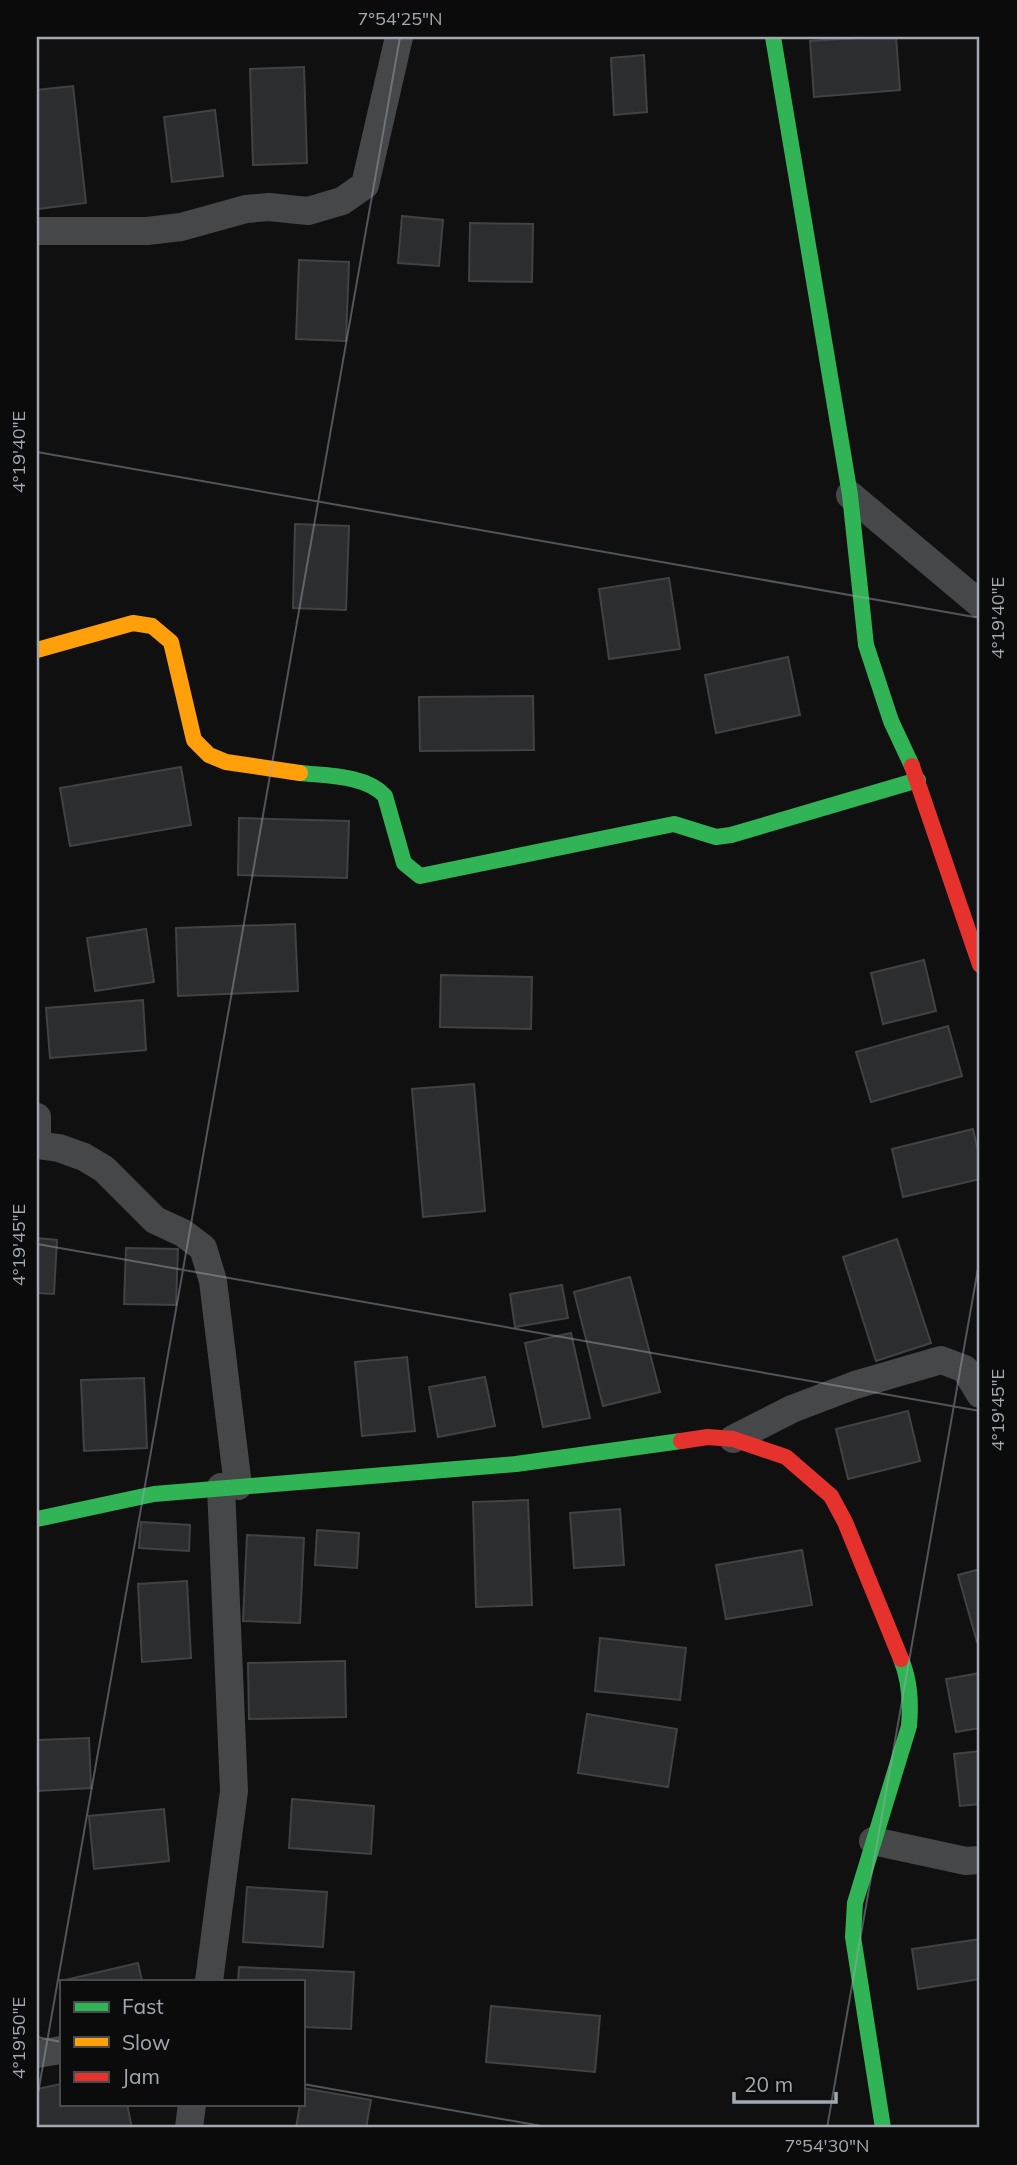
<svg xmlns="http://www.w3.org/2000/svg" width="1017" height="2165" font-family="Mulish,sans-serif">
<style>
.building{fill:#2c2d2e;stroke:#404244;stroke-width:2}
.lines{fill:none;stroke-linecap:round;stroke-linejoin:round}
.street{stroke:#454749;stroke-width:28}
.fast{stroke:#30b455;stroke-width:16}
.slow{stroke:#ff9f0a;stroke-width:16}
.jam{stroke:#e5322d;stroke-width:16}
.ticks{fill:none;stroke:#a2a9b1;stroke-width:2;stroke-opacity:0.45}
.neatline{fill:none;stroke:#a2a9b1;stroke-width:2.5}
.ticks-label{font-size:18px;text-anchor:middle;fill:#a2a9b1}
</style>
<rect width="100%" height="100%" fill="#101011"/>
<g class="building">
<path d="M876,37h20l4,53 -86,7 -4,-56z"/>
<path d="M644,55l3,57 -33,3 -3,-57z"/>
<path d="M304,67l3,96 -54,2 -3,-96z"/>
<path d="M73,86l13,117 -49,6v-119z"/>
<path d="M215,110l8,66 -51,6 -8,-65z"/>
<path d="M402,216l41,4 -4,46 -41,-3z"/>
<path d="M470,223l63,1 -1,58 -63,-1z"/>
<path d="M299,260l50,2 -3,79 -50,-2z"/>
<path d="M295,524l54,2 -3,84 -53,-2z"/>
<path d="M669,578l11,71 -71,10 -10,-70z"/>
<path d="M788,657l12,58 -84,18 -11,-58z"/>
<path d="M533,696l1,54 -114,1 -1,-54z"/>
<path d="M181,767l10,58 -121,21 -10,-58z"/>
<path d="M239,818l110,3 -2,57 -109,-3z"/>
<path d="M295,924l3,67 -120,5 -2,-68z"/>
<path d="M146,929l8,53 -59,9 -8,-53z"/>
<path d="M924,960l12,51 -53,13 -12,-51z"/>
<path d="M441,975l91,2 -1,52 -91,-2z"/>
<path d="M143,1000l3,50 -96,8 -4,-50z"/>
<path d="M948,1026l14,50 -91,26 -15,-50z"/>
<path d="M474,1084l11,127 -62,6 -11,-128z"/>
<path d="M973,1129l7,31v19l-77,18 -11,-48z"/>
<path d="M37,1238l20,2 -3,54 -17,-1z"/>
<path d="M897,1239l34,104 -55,18 -33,-104z"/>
<path d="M126,1248l52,1 -2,56 -52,-1z"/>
<path d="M630,1277l30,115 -57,14 -29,-114z"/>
<path d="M562,1285l6,33 -53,9 -5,-33z"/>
<path d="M571,1333l19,85 -47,9 -18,-84z"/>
<path d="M407,1357l8,74 -53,5 -7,-74z"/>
<path d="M485,1377l10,49 -57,11 -9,-50z"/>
<path d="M144,1378l3,70 -63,3 -3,-71z"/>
<path d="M908,1411l12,50 -72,18 -12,-50z"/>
<path d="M528,1500l4,105 -56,2 -3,-105z"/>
<path d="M620,1509l4,56 -50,3 -4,-55z"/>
<path d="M141,1522l49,3 -1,26 -50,-3z"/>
<path d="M317,1530l42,3 -2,35 -42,-3z"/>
<path d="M247,1535l57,3 -4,85 -57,-2z"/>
<path d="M802,1550l10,55 -86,14 -10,-54z"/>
<path d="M980,1569v72l-3,1 -19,-67z"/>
<path d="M187,1581l4,77 -49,4 -4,-78z"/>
<path d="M600,1638l86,10 -6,52 -85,-9z"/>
<path d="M345,1661l1,56 -97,2 -1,-56z"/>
<path d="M980,1673v55l-24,4 -10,-53z"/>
<path d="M587,1714l90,15 -9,58 -90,-14z"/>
<path d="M89,1738l2,50 -54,3v-51z"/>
<path d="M980,1751v53l-20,2 -6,-52z"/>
<path d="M292,1799l82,7 -3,48 -82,-6z"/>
<path d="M164,1809l5,52 -75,8 -5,-53z"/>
<path d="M247,1887l80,5 -4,55 -80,-5z"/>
<path d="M980,1939v40l-62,10 -6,-40z"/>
<path d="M138,1963l4,18h-77v-1z"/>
<path d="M239,1967l115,5 -3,57 -48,-2v-46h-65z"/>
<path d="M491,2006l109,10 -5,56 -109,-10z"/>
<path d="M61,2084v20h66l5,24h-95v-39z"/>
<path d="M303,2088l68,12 -5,28h-70l4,-24h3z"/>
</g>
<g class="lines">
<g class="street">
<path d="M37,231h110l34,-4 65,-18 23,-2 39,4 34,-10 23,-16 34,-148"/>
<path d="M850,495l130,109"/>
<path d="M37,1117v16"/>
<path d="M37,1145l22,3 25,9 20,12 51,51 28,13 20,15 10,33 25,205"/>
<path d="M733,1439l59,-30 63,-24 86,-25 24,9 15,25"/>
<path d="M873,1841l93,20 14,-1"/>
<path d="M209,1981l25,-190 -13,-304"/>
<path d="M37,2054l24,-4"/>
<path d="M189,2128l3,-24"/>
</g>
<g class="fast">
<path d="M773,37l77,458 16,150 25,76 21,45"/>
<path d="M300,773c27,3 66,2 85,23l19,67 16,13 254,-52 42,13 15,-2 187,-55"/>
<path d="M37,1519l117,-25 362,-30 165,-23"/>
<path d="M883,2128l-30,-191 2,-34 54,-177c2,-24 1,-45 -8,-67"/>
</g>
<path class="slow" d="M37,650l96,-27 19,3 19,16 23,98 15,15 17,7 74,11"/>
<g class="jam">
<path d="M912,766l68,199"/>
<path d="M681,1441l27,-4 25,2 53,18 45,39 14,26 56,137"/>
</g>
</g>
<path class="ticks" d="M37,452l943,166M37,1244l943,167M37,2037l24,5M303,2084l250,44M37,2099l363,-2062M827,2128l153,-871"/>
<rect width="1017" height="2165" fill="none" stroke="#0b0b0c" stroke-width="77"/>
<rect x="60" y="1980" width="245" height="126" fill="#0b0b0c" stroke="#474a4e" stroke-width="2"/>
<rect x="74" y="2002" width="35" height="10" fill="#30b455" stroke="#474a4e" stroke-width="2"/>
<text x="122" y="2014" font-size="21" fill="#a2a9b1">Fast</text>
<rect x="74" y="2037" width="35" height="10" fill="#ff9f0a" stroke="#474a4e" stroke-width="2"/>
<text x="122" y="2050" font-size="21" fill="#a2a9b1">Slow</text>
<rect x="74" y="2072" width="35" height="10" fill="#e5322d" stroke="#474a4e" stroke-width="2"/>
<text x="122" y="2084" font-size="21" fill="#a2a9b1">Jam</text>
<path d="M734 2092v10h102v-10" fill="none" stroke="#a2a9b1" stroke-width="3.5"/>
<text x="744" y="2092" font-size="21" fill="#a2a9b1" stroke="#0b0b0c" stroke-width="5" paint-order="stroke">20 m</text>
<rect x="38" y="38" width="940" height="2088" class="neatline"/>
<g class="ticks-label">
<text x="400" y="25">7°54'25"N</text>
<text transform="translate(19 452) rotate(-90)" y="6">4°19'40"E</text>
<text transform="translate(998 618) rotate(-90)" y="6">4°19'40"E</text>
<text transform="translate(19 1245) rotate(-90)" y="6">4°19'45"E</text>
<text transform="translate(998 1410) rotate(-90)" y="6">4°19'45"E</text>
<text transform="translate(19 2038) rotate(-90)" y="6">4°19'50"E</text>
<text x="827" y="2152">7°54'30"N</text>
</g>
</svg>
